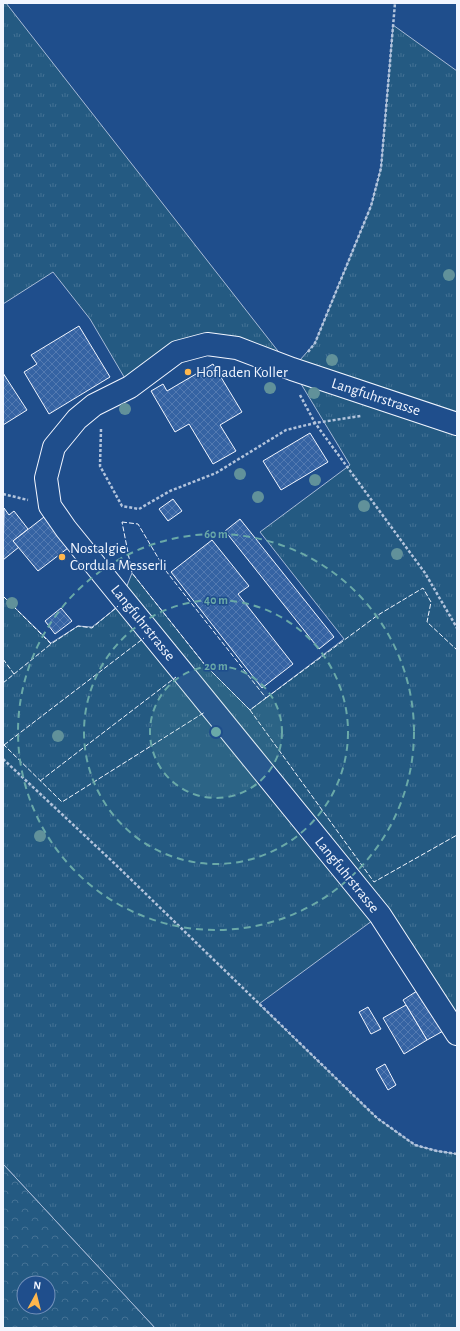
<svg xmlns="http://www.w3.org/2000/svg" width="460" height="1331" font-family="'Alegreya Sans',sans-serif">
<style>
.grass{fill:url(#grass-tufts);stroke:#a8bbd7}
.forest{fill:url(#forest-crowns);stroke:#a8bbd7;fill-rule:evenodd}
.building{fill:url(#building-cross-hatch);stroke:#f2f6ff}
.lines{fill:none;stroke-linecap:round;stroke-linejoin:round}
.minor-casing{stroke:#f2f6ff;stroke-width:24}
.path{stroke:#b3c4dc;stroke-width:2.5;stroke-dasharray:3 2;stroke-linecap:butt}
.minor{stroke:#1f4e8c;stroke-width:22}
.fence{stroke:#f2f6ff;stroke-width:1;stroke-dasharray:5 2;stroke-linecap:butt}
.tree{fill:#61919a}
.ring{fill:none;stroke:#6aa9a8;stroke-width:2;stroke-dasharray:7 5}
.poi-dot{fill:#ffb74d;stroke:#1f4e8c;stroke-width:1.5}
.labels{text-anchor:middle;dominant-baseline:central;stroke-width:3;stroke-linejoin:round;paint-order:stroke}
.poi-label{font-size:15px;fill:#f2f6ff;stroke:#1f4e8c;text-anchor:start}
.street-label{font-size:15px;fill:#f2f6ff;stroke:#1f4e8c}
.centre{fill:#6aa9a8;stroke:#1f4e8c;stroke-width:2}
.ring-label{font-size:12px;text-anchor:middle;font-weight:bold;fill:#6aa9a8;stroke:#1f4e8c;stroke-width:3;stroke-linejoin:round;paint-order:stroke}
</style>
<defs>
<pattern id="grass-tufts" width="24" height="20" patternUnits="userSpaceOnUse"><rect width="24" height="20" fill="#245a82"/><path d="M3 7l-1-3M5 7V3M7 7l1-3M15 17l-1-3M17 17v-4M19 17l1-3" fill="none" stroke="#447295"/></pattern>
<pattern id="forest-crowns" width="20" height="18" patternUnits="userSpaceOnUse"><rect width="20" height="18" fill="#245a82"/><path d="M2 6a3 3 0 1 1 6 0M12 15a3 3 0 1 1 6 0" fill="none" stroke="#447295"/></pattern>
<pattern id="building-cross-hatch" width="8" height="8" patternUnits="userSpaceOnUse"><rect width="8" height="8" fill="#3563a3"/><path d="M0 0l8 8M0 8l8-8" fill="none" stroke="#537ab1"/></pattern>
</defs>
<rect width="100%" height="100%" fill="#1f4e8c"/>
<path class="grass" d="M3,3h3l286,366 23,-26 56,-137 10,-38 12,-143 64,46v963l-77,-119 -121,89 118,114 38,27 22,6 20,3v174h-302l-152,-164v-568l48,47 27,-17 14,1 27,-21 13,-33 73,92 45,45 94,-71 -84,-107 90,-67 -58,-96 -85,-25 -77,43 -40,-68 -37,-47 -50,32z"/>
<path class="forest" d="M3,1164l152,164h-152zM24,1283h24v24h-24z"/>
<g class="building">
<path d="M79,326l31,51 -61,37 -25,-42 13,-8 -6,-9z"/>
<path d="M213,364l29,48 -22,13 16,26 -23,13 -24,-40 -14,8 -24,-41 12,-7 4,7z"/>
<path d="M3,373l24,37 -24,15z"/>
<path d="M310,433l18,29 -47,28 -18,-29z"/>
<path d="M173,499l9,12 -14,10 -9,-12z"/>
<path d="M4,508l5,7 5,-4 14,18 -15,12 6,6 -16,13z"/>
<path d="M44,517l24,31 -30,23 -25,-30z"/>
<path d="M240,519l94,118 -15,12 -94,-118z"/>
<path d="M212,540l37,46 -11,8 55,70 -31,24 -91,-116z"/>
<path d="M61,608l11,13 -17,13 -10,-13z"/>
<path d="M420,989l25,41 -18,10 -24,-40z"/>
<path d="M406,1005l21,35 -23,14 -21,-36z"/>
<path d="M368,1007l13,22 -10,5 -12,-22z"/>
<path d="M385,1064l11,21 -8,5 -12,-21z"/>
</g>
<g class="lines">
<defs>
<path id="minor" d="M457,424l-165,-55 -55,-21 -30,-4 -30,8 -47,35 -36,18 -17,14 -23,28 -8,31 4,28 16,23 314,386 77,119"/>
</defs>
<use href="#minor" class="minor-casing"/>
<g class="path">
<path d="M308,352l7,-9 56,-137 10,-38 14,-165"/>
<path d="M300,395l15,28 110,150 32,55"/>
<path d="M101,429l-1,37 22,40 17,3 31,-18 46,-18 70,-43 29,-7 46,-7"/>
<path d="M3,494l25,6"/>
<path d="M3,759l111,104 263,255 38,27 22,6 20,3"/>
</g>
<use href="#minor" class="minor"/>
<g class="fence">
<path d="M122,522l16,2 28,47 100,127 -16,12 -45,-45 -73,-92z"/>
<path d="M3,596l48,48 27,-18 14,2 26,-22"/>
<path d="M3,659l11,15"/>
<path d="M3,683l48,-39"/>
<path d="M266,698l112,-83 45,-27 8,14 -4,20 30,28"/>
<path d="M250,710l124,172 83,-47"/>
<path d="M3,744l59,58 143,-90"/>
<path d="M4,745l140,-107"/>
<path d="M40,781l136,-104"/>
</g>
</g>
<g class="tree">
<circle cx="449" cy="275" r="6"/>
<circle cx="332" cy="360" r="6"/>
<circle cx="270" cy="388" r="6"/>
<circle cx="314" cy="393" r="6"/>
<circle cx="125" cy="409" r="6"/>
<circle cx="240" cy="474" r="6"/>
<circle cx="315" cy="480" r="6"/>
<circle cx="258" cy="497" r="6"/>
<circle cx="364" cy="506" r="6"/>
<circle cx="397" cy="554" r="6"/>
<circle cx="12" cy="603" r="6"/>
<circle cx="58" cy="736" r="6"/>
<circle cx="40" cy="836" r="6"/>
</g>
<circle cx="216" cy="732" r="66" fill="#6aa9a8" fill-opacity=".12"/>
<g class="ring">
<circle cx="216" cy="732" r="66"/>
<circle cx="216" cy="732" r="132"/>
<circle cx="216" cy="732" r="198"/>
</g>
<g class="poi-dot">
<circle cx="188" cy="372" r="4"/>
<circle cx="62" cy="557" r="4"/>
</g>
<g class="labels">
<g class="poi-label">
<text x="196" y="372">Hofladen Koller</text>
<text x="70" y="548">Nostalgie<tspan x="70" dy="17">Cordula Messerli</tspan></text>
</g>
<g class="street-label">
<text transform="translate(376 397) rotate(18)">Langfuhrstrasse</text>
<text transform="translate(143 623) rotate(51)">Langfuhrstrasse</text>
<text transform="translate(347 875) rotate(51)">Langfuhrstrasse</text>
</g>
</g>
<circle cx="216" cy="732" r="6" class="centre"/>
<g class="ring-label">
<text x="216" y="538">60 m</text>
<text x="216" y="604">40 m</text>
<text x="216" y="670">20 m</text>
</g>
<rect width="460" height="1331" fill="none" stroke="#f2f6ff" stroke-width="8"/>
<g transform="translate(36 1295) rotate(7)"><circle r="19" fill="#1f4e8c" stroke="#7391ba"/>
<path d="M0-3L7 15L0 10L-7 15Z" fill="#ffb74d"/>
<text y="-6" font-size="11" font-weight="bold" text-anchor="middle" fill="#f2f6ff">N</text>
</g>
</svg>
